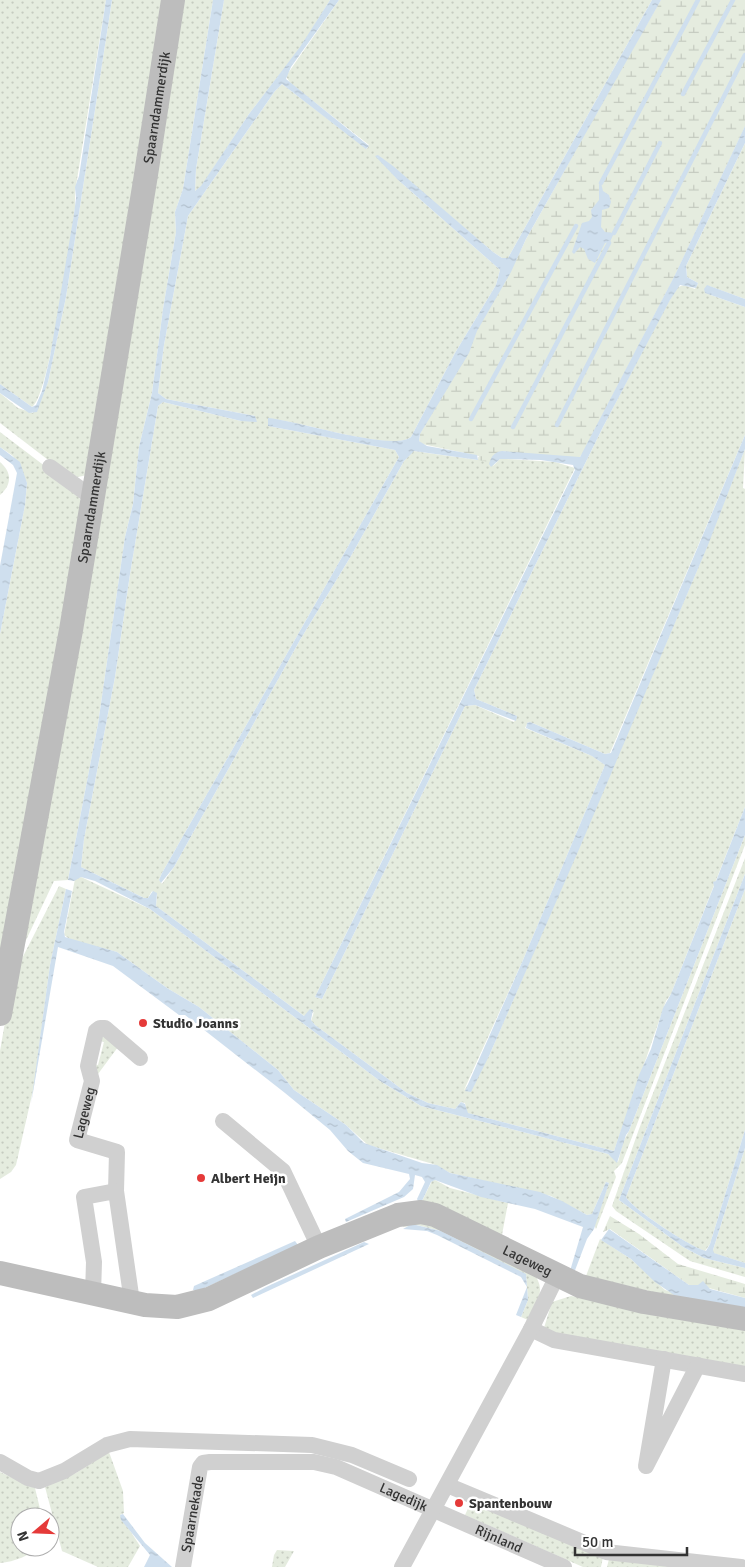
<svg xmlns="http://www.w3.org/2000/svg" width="745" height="1567" font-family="Signika,sans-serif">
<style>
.green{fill:url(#green-dots)}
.wetland{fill:url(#wetland-marsh)}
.water{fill:url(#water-ripples)}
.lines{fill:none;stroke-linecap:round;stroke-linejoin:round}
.stream{stroke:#cfdfee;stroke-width:4.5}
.street{stroke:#d0d0d0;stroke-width:16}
.secondary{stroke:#bdbdbd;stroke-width:24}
.poi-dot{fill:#e53a39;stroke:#fff;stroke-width:2}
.labels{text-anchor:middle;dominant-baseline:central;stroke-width:5;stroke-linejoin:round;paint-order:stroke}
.street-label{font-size:14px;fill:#333;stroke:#fff}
.poi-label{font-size:14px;font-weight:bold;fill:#333;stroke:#fff;text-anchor:start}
</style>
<defs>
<pattern id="green-dots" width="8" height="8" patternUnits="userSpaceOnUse" patternTransform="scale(1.25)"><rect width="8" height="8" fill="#e5ecdf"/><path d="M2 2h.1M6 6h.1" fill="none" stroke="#c5cbc0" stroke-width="1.8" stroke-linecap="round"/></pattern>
<pattern id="wetland-marsh" width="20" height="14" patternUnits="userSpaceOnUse" patternTransform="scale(1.25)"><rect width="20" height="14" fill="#e5ecdf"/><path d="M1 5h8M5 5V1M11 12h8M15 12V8" fill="none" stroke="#c5cbc0"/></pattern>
<pattern id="water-ripples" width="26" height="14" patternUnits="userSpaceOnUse" patternTransform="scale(1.25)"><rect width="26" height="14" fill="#cfdfee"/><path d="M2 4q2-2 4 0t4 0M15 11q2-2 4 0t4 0" fill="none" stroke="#b2c0cd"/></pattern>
</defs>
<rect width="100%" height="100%" fill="#fff"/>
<g class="green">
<path d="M0,0h106l-31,192v16c-4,28 -26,190 -43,199l-32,-23z"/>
<path d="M112,0h55l-80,475 -9,2 -18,-8 -60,-46v-30l18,15 15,5 15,-31 18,-85z"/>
<path d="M179,0h34l-30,189 -8,23 1,20 -13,77 -11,84 -13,54 -6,57 -8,33 -27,187 -30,156 -14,1 -35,74z"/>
<path d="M224,0h106l-29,47 -52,67 -48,73 -6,4 1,-22z"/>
<path d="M339,0h313l-144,258h-6l-9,-6 -115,-97 19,24 101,89 2,2 -4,15 -41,68 -44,84c-19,16 -115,-18 -143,-18v7l127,24 4,7 -237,416 -3,7 3,4 12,-17 126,-227 51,-84 53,-95 9,-10 65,9 1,-4 -59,-22 191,-348 50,-86h84v126l-70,149 -93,179 -12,4 -68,-7 -9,15 7,-7h7l48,3 20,6 -260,529 7,2 143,-293 10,-1 39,17 3,-6 -41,-17 -2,-9 129,-263 63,-121 12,-19 6,-2 11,4 3,-6 -11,-6 -1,-11 59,-123v156l-36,-13 -4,7 40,14v128l-135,318 -5,1 -75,-32h-2l-3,6 67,28 13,9 -82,195 -59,130 25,-34 207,-483 49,-124 -2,39 2,1v318l-74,187 -5,7 -52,150 -147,-38 -2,-10 -4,-1 -6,7 -27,-6 -21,-10 -92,-68 -4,-4 3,-9 -10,4 -148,-110 1,-11 -5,-4 -4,7h-4l-63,-31 3,-28 31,-162 15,-103 28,-168 5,-4 78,19 14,-5 -89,-17 -8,-6 6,-48 24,-129 87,-125 7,-7 85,65 2,-4 -79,-62 -4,-7z"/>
<path d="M0,432l75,57 8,16 -83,459v-330l25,-129 2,-22 -14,-27 -13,-9z"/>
<path d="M0,462c12,10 12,23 0,33z"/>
<path d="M745,835v10l-123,318 -8,8 2,6 -20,52 -2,-4 15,-42 -3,-1 -14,32 -5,1 -36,-19 -101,-23 -17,-9 -65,-19 -22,-20 -52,-35 -16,-20 -79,-63 -32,-19 -50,-36 -46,-12 -7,-5 11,-56 6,-2 69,32 230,172 41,25 187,48 10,8 5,-20 6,-11z"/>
<path d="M745,858v16l-126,326 64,47 21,11 41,10v9l-55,-16 -74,-50 -4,-5 27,-77z"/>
<path d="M59,886l7,3 -16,76 -16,121 -18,79 -5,7 -11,7v-128l13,-75z"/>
<path d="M745,889v241l-35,114 -5,7c-13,-3 -74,-43 -79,-54z"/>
<path d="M103,1036l15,11 -20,27 -5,-10 5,1 6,-23 -6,-2z"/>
<path d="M745,1148v115l-32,-10v-3z"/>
<path d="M435,1180l15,8 58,15 -7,37 -79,-39 10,-20z"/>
<path d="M422,1220l112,54c13,17 2,29 -6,46l-7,-3 7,-17 -2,-25 -85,-44 -24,-6 -14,2 -1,-4z"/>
<path d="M600,1239l31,20 34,31 80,24 -159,-38z"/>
<path d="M571,1296l174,31v43l-202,-39 9,-29z"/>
<path d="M109,1452l14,39 1,22 -4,2 20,31 -12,21h-30l-36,-16 -17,-64 31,-14z"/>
<path d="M0,1472l35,16 7,29h-22v30h21c-12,8 -26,15 -41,16z"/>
<path d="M471,1502l132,55 -2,10h-18l-118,-52z"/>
<path d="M277,1550l17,1 -9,16h-13l2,-12z"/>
<path d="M609,1559l95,8h-97z"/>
</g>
<g class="wetland">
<path d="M661,0h84v126l-70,149 -93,179 -3,4 -6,1 -71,-8 -12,8 -1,3 -11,-2 1,-4 -57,-12 -3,-3 1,-7 49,-81 8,-22 34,-59 15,-33z"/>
<path d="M610,1216l29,18 39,30 67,20v14l-47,-13h-9l-79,-56 -7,3z"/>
</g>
<g class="water">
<path d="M106,0h6l-46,297 -18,85 -11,30 -8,1 -29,-20v-9l32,23 4,-2 6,-14 8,-34 24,-143 2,-16 -1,-11 4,-11z"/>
<path d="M213,0h11l-28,169 -1,22 6,-5 48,-72 51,-67 30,-47h9l-48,67 -5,12 83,67 -3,3 -84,-65 -7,7 -87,125 -24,129 -6,48 8,6 89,17 2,6 -16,-1 -78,-19 -5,4 -28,168 -15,103 -31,162 -3,28 63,31h4l5,-7 4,2 -1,13 148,110 6,-7 3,1 -2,10 4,5 92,68 21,10 27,6 6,-7 4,2 3,9 146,38 25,-76 12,-26 12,-41 8,-14 43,-108 -1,-4 3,-1 29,-74v28l-116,296 -3,4 -9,28 -9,-9 -187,-48 -41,-25 -230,-172 -55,-28 -14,-4 -7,4 -6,-1 30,-156 27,-187 8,-33 6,-57 13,-54 11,-84 13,-77 -1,-20 8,-23z"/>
<path d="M652,0h9l-135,239 -15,33 -34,59 -8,22 -49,81 -1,7 8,5 50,9 1,5 -64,-9 -10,10 -53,95 -51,84 -126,227 -13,16 -2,-3 3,-7 237,-416 -4,-7 -127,-24v-8c27,2 125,34 143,19l44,-84 41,-68 4,-15 -2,-2 -101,-89 -22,-23 3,-1 15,11 100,86 9,6h6z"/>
<path d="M745,126v17l-59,123 1,11 11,6 -2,5 -16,-3 -10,15 -67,127 -129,263 2,9 41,17 -1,5 -41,-16 -10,1 -143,293 -7,-2 260,-527 -2,-5 -32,-5 -34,-1h-7l-9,8 -2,-3c2,-7 5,-12 13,-13l78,6 95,-182z"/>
<path d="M601,183l2,8 6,4 2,7 -2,6 -7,2 -1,17 4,5 9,1 -4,9 -5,1 -10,20 -7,-4 -4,-10 -4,-2 -6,7 -2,-2 10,-29 7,-2 3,-4 -1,-7 8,-10v-15z"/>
<path d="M707,285l38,14v8l-40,-14 -1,-4z"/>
<path d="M745,435v14l-37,96 -128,302 -91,209 -18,36 -6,-1 58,-131 82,-195 -13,-9 -66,-28 1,-5 3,-1 75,32 6,-1z"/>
<path d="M0,447l20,15 7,21 -2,22 -25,129v-68l17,-93 -4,-8 -13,-10z"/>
<path d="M745,874v15l-119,308c5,11 66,51 80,54l4,-7 35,-114v18l-32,102 1,3 31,10v5l-41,-10 -21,-11 -64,-47z"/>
<path d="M66,889l6,2 -8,41 1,5 52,15 50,36 32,19 79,63 16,20 52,35 18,18 58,20 15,2 13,8 90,19 22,9 25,14 5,-1 14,-32 3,1 -15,46 -7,10 -13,34 -4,-2 13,-44 -48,-18 -54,-12 -46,-17 -4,2 -9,19h-4l-1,-2 8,-17 -3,-5 -7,-2 -2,14 -9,8 -58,25 -1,-3 54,-27 11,-13 -1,-5 -46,-11 -15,-12 -18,-21 -45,-37 -100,-78h-6l-66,-49 -55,-19 -27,157 19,-139z"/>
<path d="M412,1224l29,7 85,43 2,26 -7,17 -5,-2 11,-28 -6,-10 -84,-42 -10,-4 -24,-2z"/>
<path d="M609,1229l80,56h9l5,-4 7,8 35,9v12l-71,-15 -19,-13 -24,-23 -30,-19z"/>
<path d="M295,1241l3,4 -100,46 -5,-1 1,-4z"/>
<path d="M364,1242l5,2 -116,54 -2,-3 15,-8z"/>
<path d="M123,1514l22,29 27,24h-28l6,-12 -29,-35 -1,-5z"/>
</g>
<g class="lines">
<g class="stream">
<path d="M683,94l50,-94"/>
<path d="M601,183l97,-183"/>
<path d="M614,233l46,-90"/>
<path d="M471,419l105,-193"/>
<path d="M557,425l188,-370"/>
<path d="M513,427l96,-184"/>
</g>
<g class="street">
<path d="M50,467l43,31"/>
<path d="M223,1121l60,50 36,76"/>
<path id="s1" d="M116,1191l1,-39 -40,-12 15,-59 -4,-15 8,-35 4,-3h5l35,30"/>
<path d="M93,1294l1,-32 -10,-65 32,-6 16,111"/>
<path d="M531,1329l23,11 191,34"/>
<path d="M664,1359l-18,107 52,-101"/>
<path d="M0,1462l28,16 11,3 25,-10 43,-26 23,-6 182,6 40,10 57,24"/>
<path d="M447,1485l159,67 135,15"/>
<path id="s2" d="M183,1567l17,-100 3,-4 7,-1h104l22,5 228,100"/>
<path d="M402,1567l129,-238 26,-53"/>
</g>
<g class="secondary">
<path id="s3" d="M0,1014l71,-384 74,-449 28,-181"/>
<path id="s4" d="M0,1273l145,32 32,2 32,-8 110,-52 79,-32 23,-3 14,3 145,71 64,16 101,17"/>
</g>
</g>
<g class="poi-dot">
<circle cx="143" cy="1023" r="5"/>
<circle cx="201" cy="1178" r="5"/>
<circle cx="459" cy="1503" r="5"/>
</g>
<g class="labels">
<g class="street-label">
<text stroke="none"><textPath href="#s3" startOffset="920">Spaarndammerdijk</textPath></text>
<text stroke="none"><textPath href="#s3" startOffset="515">Spaarndammerdijk</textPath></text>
<text stroke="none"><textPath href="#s1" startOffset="109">Lageweg</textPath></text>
<text stroke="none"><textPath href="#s4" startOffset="561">Lageweg</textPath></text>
<text stroke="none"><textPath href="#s2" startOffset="314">Lagedijk</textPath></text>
<text stroke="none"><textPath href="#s2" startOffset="54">Spaarnekade</textPath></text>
<text stroke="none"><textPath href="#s2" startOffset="418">Rijnland</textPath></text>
</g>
<g class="poi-label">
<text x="153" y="1023">Studio Joanns</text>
<text x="211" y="1178">Albert Heijn</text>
<text x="469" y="1503">Spantenbouw</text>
</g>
</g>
<g transform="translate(35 1532) rotate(251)"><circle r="24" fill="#ffffff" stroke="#adadad"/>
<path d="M0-4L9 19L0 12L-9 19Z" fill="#e53a39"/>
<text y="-8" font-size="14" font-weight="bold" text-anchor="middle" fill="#333333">N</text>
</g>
<path d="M575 1547v8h112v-8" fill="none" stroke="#333333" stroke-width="2.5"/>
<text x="582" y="1547" font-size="15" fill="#333333" stroke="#ffffff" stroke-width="4" paint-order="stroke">50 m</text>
</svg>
